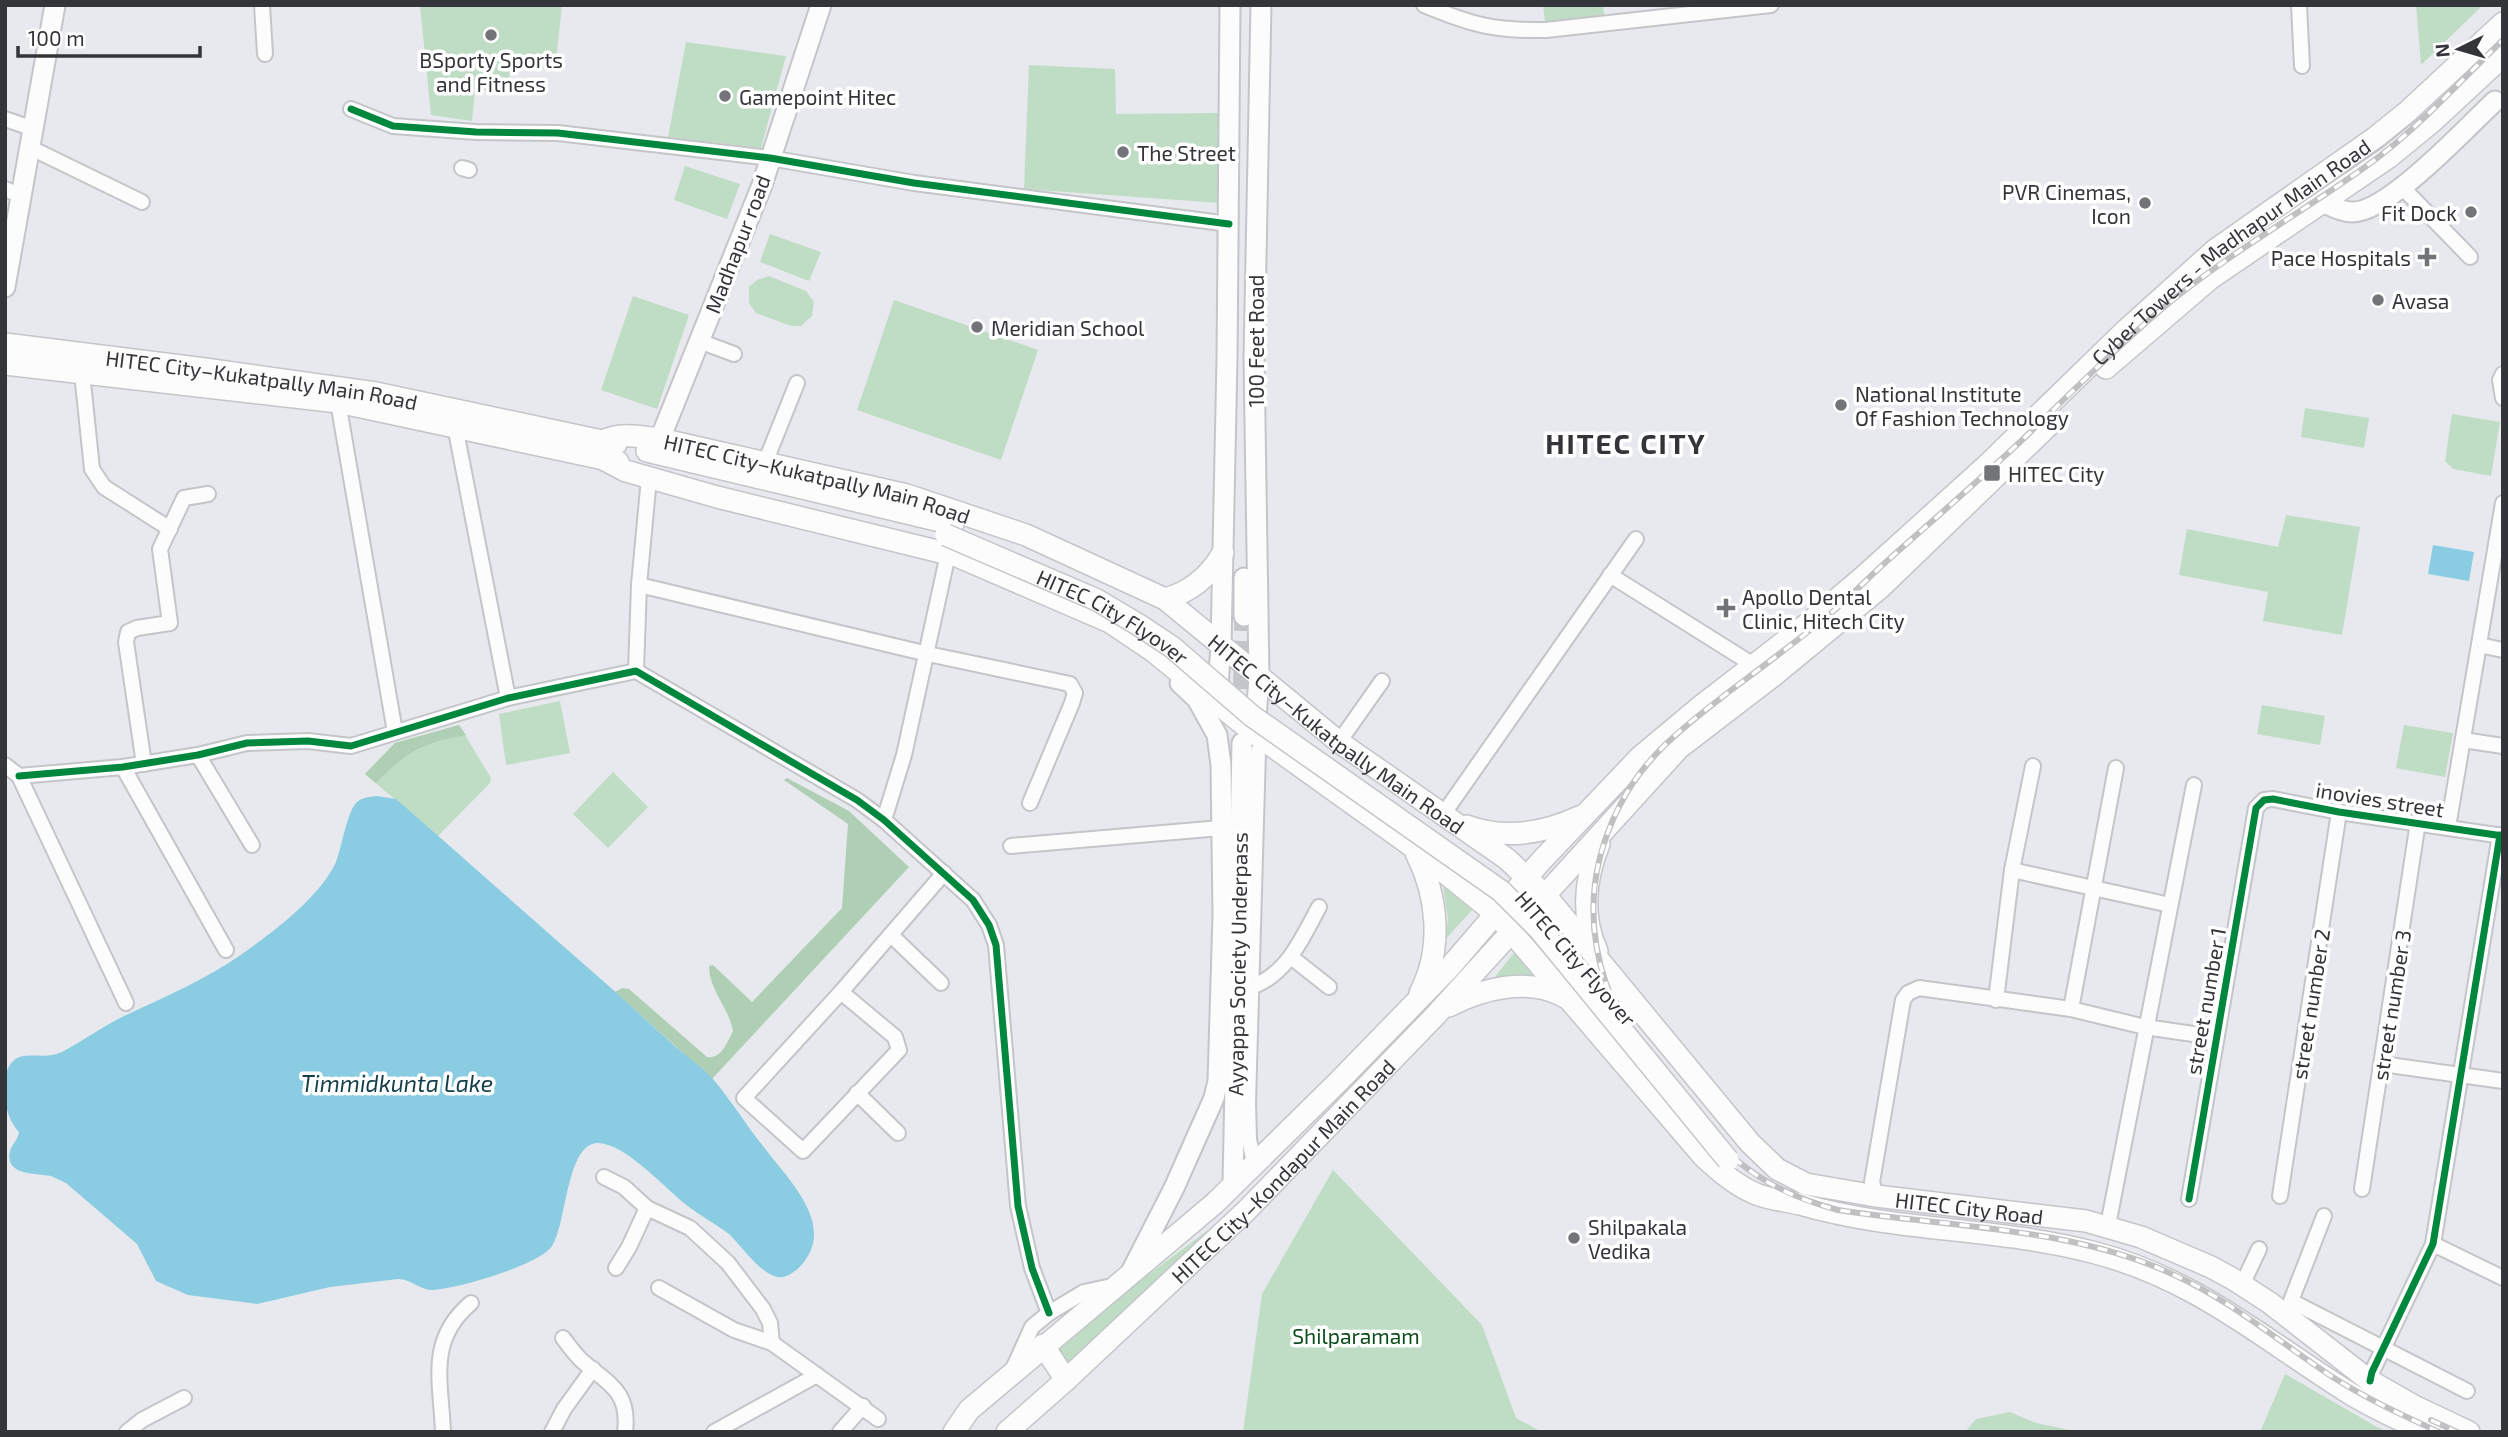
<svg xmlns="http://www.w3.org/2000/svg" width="2508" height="1437" font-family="'Exo 2',sans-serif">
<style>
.green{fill:#bfddc4}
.forest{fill:#afcfb4}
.water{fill:#8acce1}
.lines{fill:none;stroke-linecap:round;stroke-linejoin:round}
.secondary-tunnel{stroke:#c4c5ca;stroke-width:19;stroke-dasharray:19 10;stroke-linecap:butt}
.street-casing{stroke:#c4c5c9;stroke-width:18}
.secondary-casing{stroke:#c4c5c9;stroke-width:23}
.primary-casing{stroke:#c4c5c9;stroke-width:24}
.street{stroke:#fcfcfc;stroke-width:14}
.secondary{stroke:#fcfcfc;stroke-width:19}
.primary{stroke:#fcfcfc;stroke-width:21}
.rail-casing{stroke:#c0c0c2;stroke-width:6}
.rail{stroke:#fff;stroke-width:3.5;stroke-dasharray:10;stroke-linecap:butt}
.primary-bridge-casing{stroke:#c4c5c9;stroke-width:24;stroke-linecap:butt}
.primary-bridge{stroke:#fcfcfc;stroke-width:21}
.cycleway-casing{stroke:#fff;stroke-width:11}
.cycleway{stroke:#00873e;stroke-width:7}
.poi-dot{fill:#737478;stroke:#fff;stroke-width:2.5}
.labels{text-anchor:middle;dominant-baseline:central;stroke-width:7;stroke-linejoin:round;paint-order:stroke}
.poi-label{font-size:21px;fill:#343539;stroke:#fff;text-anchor:start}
.street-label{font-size:21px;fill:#343539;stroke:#fff}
.park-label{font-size:21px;fill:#0a4c1a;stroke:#fff}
.water-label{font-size:23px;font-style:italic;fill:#143e4b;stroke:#fff}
.district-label{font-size:28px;font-weight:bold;letter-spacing:2px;fill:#343539;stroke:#fff}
</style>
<rect width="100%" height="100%" fill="#e8e9ee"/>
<g class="green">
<path d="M420,5h142l-7,65 -44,-4 -4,27 -32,-4 -3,32 -41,-6z"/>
<path d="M1543,5h60l2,18 -59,7z"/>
<path d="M2416,5h67l-62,60z"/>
<path d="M686,42l100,14 -25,92 -93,-11z"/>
<path d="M1029,65l86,4 1,45 105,-1 -1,90 -196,-14z"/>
<path d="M685,166l55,18 -13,35 -53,-19z"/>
<path d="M770,234l51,18 -12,29 -49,-19z"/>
<path d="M769,276l37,15 8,11 -2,14 -11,10h-10l-35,-13 -7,-10v-16l8,-7z"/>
<path d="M633,296l56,19 -32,94 -56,-19z"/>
<path d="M894,300l144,50 -37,110 -144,-50z"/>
<path d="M2305,408l64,10 -5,30 -63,-11z"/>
<path d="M2452,414l48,8 -9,54 -38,-7 -8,-8z"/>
<path d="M2286,515l74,12 -18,108 -79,-14 5,-29 -89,-17 8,-46 91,18z"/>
<path d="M560,701l10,52 -64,12 -7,-51z"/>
<path d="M2262,705l63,11 -5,29 -63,-11z"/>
<path d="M459,725l32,53 -1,5 -52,53 -73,-62 30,-31z"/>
<path d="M2404,725l49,8 -8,44 -49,-9z"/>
<path d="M613,772l35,35 -40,41 -35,-34z"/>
<path d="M1443,886l29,24 -28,31 4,-21z"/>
<path d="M1514,953l24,27 -47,2z"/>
<path d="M1333,1170l149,155 34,93 26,14h-299l19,-138z"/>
<path d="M1219,1222l-154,145 -2,-13 -12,-7z"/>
<path d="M2285,1374l92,53 11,5h-128z"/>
<path d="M2010,1412l26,11 44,9h-115l11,-13z"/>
</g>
<g class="forest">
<path d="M459,725l7,10c-44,8 -59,16 -90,48l-11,-9 30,-31z"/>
<path d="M787,778l62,33 60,56 -197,212 -97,-87 7,-4 7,1 78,68c15,2 20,-15 26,-26 -4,-23 -24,-41 -24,-65l4,-1 39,37 90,-94 6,-84 -64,-44z"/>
</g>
<g class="water">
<path d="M2433,545l41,7 -5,29 -41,-7z"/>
<path d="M377,796l19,3c72,63 143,126 215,189 22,20 44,40 66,60 12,10 26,20 36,31 18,21 33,46 50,67 22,30 70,74 43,113 -5,8 -14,16 -23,18 -19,3 -41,-31 -54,-43 -13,-10 -27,-17 -40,-27 -23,-17 -62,-63 -91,-64 -32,0 -31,81 -46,103 -12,19 -98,44 -121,44 -13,-1 -20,-11 -33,-11l-68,8 -73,17 -69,-9 -32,-14 -19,-37 -71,-61c-5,-2 -10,-5 -15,-7 -15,-3 -47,0 -41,-25 2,-7 8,-11 9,-19 -15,-17 -14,-34 -14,-55 9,-35 34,-14 57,-25 19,-10 37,-23 56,-33 37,-18 74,-33 109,-55 36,-24 91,-63 109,-102 6,-15 11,-51 21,-60 6,-5 13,-5 20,-6z"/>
</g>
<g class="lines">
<path class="secondary-tunnel" d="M1242,718l2,-102"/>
<defs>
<g id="street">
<path d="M262,5l3,49"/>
<path d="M1424,5c48,20 70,26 122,25l225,-25"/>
<path d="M2299,5l3,61"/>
<path d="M351,109l42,17 83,6 82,1 212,25 144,25 315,41"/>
<path d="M5,119l29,10"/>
<path d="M31,148l111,54"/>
<path d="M462,168l7,2"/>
<path d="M2401,186l69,71"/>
<path d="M5,189l17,7"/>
<path d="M699,341l35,13"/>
<path d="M82,373l10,96 12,18 66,42"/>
<path d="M2503,374l-3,6 3,18"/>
<path d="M338,402l57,330"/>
<path d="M455,426l53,272"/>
<path d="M765,463l32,-80"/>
<path d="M1610,575l145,91"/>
<path d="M639,585l289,69 142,30 5,9 -3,10 -42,100"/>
<path d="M2479,645l24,5"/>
<path d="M636,671l3,-86 10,-107"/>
<path d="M2463,740l40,6"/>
<path d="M1339,742l43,-61"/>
<path d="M198,755l54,90"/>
<path d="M144,764l-18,-122 2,-10 9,-4 33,-5 -10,-74 24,-51 24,-4"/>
<path d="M5,765l14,11 107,227"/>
<path d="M123,767l103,183"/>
<path d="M19,776l104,-9 75,-12 49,-12 61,-2 43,5 157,-48 128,-27 221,129 27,20 89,80 16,25 7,20 22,261 14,62 17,45"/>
<path d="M1442,816l194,-277"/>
<path d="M884,820l20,-65 44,-201"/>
<path d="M2448,827l55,-324"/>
<path d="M1011,846l210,-18"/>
<path d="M2012,870l158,35"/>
<path d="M891,935l50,48"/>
<path d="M1291,957l38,30"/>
<path d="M1251,987c36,-12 51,-49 68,-80"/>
<path d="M841,992l54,45 4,13 -96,101 -59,-53 97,-106 103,-119"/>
<path d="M1996,1000l16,-130 21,-104"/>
<path d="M2071,1009l45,-241"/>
<path d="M2382,1064l121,17"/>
<path d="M857,1093l41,40"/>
<path d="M1254,1164l-5,-25 -1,-36 10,-352"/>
<path d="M604,1177l20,10 23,21 43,20 38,35 35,46 7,14 2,20"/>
<path d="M2362,1189l56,-367"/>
<path d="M1876,1196l-4,-14 31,-182 5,-7 11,-5 152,21 74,18 62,9"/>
<path d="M2280,1196l59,-384"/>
<path d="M2189,1199l67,-391 8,-8 9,-1 66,13 164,24"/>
<path d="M2324,1216l-33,85 176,90"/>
<path d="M2110,1229l-1,-9 85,-435"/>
<path d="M2433,1244l70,34"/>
<path d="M616,1268l13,-21 18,-39"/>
<path d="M2242,1285l17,-36"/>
<path d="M659,1288l75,42 38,13 106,76"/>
<path d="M563,1338c6,8 11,15 18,22 27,24 49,30 44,72"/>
<path d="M1013,1369l19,-42 17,-14 35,-21 28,-6"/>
<path d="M2370,1381l2,-9 61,-128 67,-409"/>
<path d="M127,1432l15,-12 42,-22"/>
<path d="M443,1432c-2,-51 -16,-92 28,-129"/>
<path d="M552,1432l12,-23 29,-40"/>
<path d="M714,1432l103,-57"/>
<path d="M840,1432l23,-26"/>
</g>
<g id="secondary">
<path d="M2322,202c9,4 20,10 30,10 36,1 116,-86 143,-111"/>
<path d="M5,287l50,-282"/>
<path d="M660,439l102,-254 59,-180"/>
<path d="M1244,578v38"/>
<path d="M1217,700l4,-55 6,-286 3,-354"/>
<path d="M1255,732l4,-55 -5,-319 7,-353"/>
<path d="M1233,1184l9,-441"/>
<path d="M1131,1272l43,-84 40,-90 4,-17 5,-166 -2,-150 -4,-30 -20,-36 -17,-16"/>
</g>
<g id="primary">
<path id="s1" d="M5,344l200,25 171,24 240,51"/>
<path d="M5,364l333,38 280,60"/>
<path d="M2106,368l105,-90 178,-121 44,-36 70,-65"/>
<path id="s2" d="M603,441c18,-9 38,-4 57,-2l247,56 119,40 139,64 174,143 168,117 39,37 204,247 27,26 29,15 70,12 210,25 55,16 70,30 22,12 37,24 100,78 44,25 55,26"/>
<path d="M647,451l306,73"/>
<path d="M605,460l21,11 91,26 240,59 153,66 43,29 101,82 159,114 83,67 207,242c15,14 32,29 51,37 15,7 30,7 46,11 95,28 196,23 292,48 102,26 167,84 254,139 25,16 53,28 80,41"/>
<path d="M1165,599c26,-7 44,-22 58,-46"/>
<path d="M1467,826c38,14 77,7 112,-9"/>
<path d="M1416,853c22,43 27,96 4,140"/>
<path d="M1597,951c-16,-35 -12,-72 2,-107"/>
<path d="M1449,1006c34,-18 80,-29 116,-9"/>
<path d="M1043,1345l23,35"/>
<path id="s3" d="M954,1432l15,-22 246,-207 123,-121 111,-114 92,-107 99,-104 61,-51 105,-81 56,-47 124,-112 140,-136 89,-80 161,-113 31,-25 96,-89"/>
<path id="s4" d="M1007,1432l59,-52 180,-169 187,-193 246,-270 94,-72 107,-88 171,-165"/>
</g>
</defs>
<use href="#street" class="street-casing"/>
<use href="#secondary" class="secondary-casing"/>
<use href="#primary" class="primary-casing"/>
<use href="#street" class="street"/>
<use href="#secondary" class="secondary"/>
<use href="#primary" class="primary"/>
<defs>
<g id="rail">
<path d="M2431,1420l26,12"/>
<path d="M2439,1432c-37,-17 -74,-34 -108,-56 -53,-35 -102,-77 -161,-103 -102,-46 -222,-46 -332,-63 -89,-23 -123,-66 -179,-134 -65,-80 -88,-174 -40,-269 25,-51 67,-82 111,-116 36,-27 73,-54 107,-83 17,-15 33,-32 50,-47 44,-39 89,-78 133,-119 47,-45 93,-92 143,-134 63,-53 135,-93 202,-141 51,-36 93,-84 138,-127"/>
</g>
</defs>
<use href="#rail" class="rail-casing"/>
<use href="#rail" class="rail"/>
<defs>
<g id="primary-bridge">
<path id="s5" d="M946,535l151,65 42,25 33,22 80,69 249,175 39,39 188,230"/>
</g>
</defs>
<use href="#primary-bridge" class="primary-bridge-casing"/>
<use href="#primary-bridge" class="primary-bridge"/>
<defs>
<g id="cycleway">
<path d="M351,109l42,17 83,6 82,1 212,25 144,25 315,41"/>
<path d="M19,776l104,-9 75,-12 49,-12 61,-2 43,5 157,-48 128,-27 221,129 27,20 89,80 16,25 7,20 22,261 14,62 17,45"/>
<path d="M2189,1199l67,-391 8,-8 9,-1 66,13 164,24"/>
<path d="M2370,1381l2,-9 61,-128 67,-409"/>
</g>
</defs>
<use href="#cycleway" class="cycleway-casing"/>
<use href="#cycleway" class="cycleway"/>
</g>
<g class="poi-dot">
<circle cx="491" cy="35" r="7"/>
<circle cx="725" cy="96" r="7"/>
<circle cx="1123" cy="152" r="7"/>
<circle cx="2145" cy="203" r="7"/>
<circle cx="2471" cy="212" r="7"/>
<path d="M2423.5 246.5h7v7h7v7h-7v7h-7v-7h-7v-7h7z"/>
<circle cx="2378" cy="300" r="7"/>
<circle cx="977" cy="327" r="7"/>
<circle cx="1841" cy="405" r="7"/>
<rect x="1983" y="464" width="18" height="18" rx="3.5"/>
<path d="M1722.5 597.5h7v7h7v7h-7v7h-7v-7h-7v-7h7z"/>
<circle cx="1574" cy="1238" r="7"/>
</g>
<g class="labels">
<g class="poi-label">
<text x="491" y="59" text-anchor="middle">BSporty Sports<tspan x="491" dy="24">and Fitness</tspan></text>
<text x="739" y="96">Gamepoint Hitec</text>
<text x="1137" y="152">The Street</text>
<text x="2131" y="191" text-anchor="end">PVR Cinemas,<tspan x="2131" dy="24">Icon</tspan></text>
<text x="2457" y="212" text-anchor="end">Fit Dock</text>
<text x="2411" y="257" text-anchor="end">Pace Hospitals</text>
<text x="2392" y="300">Avasa</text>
<text x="991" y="327">Meridian School</text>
<text x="1855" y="393">National Institute<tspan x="1855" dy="24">Of Fashion Technology</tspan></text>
<text x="2008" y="473">HITEC City</text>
<text x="1742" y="596">Apollo Dental<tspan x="1742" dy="24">Clinic, Hitech City</tspan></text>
<text x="1588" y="1226">Shilpakala<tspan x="1588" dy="24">Vedika</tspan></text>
</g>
<g class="street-label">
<text transform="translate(737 244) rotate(-69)">Madhapur road</text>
<text stroke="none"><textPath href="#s3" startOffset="1743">Cyber Towers - Madhapur Main Road</textPath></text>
<text transform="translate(1255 341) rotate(-90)">100 Feet Road</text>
<text stroke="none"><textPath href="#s1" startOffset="259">HITEC City–Kukatpally Main Road</textPath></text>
<text stroke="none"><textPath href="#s2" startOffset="220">HITEC City–Kukatpally Main Road</textPath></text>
<text stroke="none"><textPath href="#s5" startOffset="186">HITEC City Flyover</textPath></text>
<text stroke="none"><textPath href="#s2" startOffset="808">HITEC City–Kukatpally Main Road</textPath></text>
<text transform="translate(2380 799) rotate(9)">inovies street</text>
<text transform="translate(1576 958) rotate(49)">HITEC City Flyover</text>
<text transform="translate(1237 964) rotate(-89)">Ayyappa Society Underpass</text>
<text transform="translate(2205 1001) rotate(-80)">street number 1</text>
<text transform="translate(2310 1004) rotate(-81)">street number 2</text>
<text transform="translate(2391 1005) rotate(-81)">street number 3</text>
<text stroke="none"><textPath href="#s4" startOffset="380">HITEC City–Kondapur Main Road</textPath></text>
<text stroke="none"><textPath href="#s2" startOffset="1629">HITEC City Road</textPath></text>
</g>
<g class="park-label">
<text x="1356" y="1335">Shilparamam</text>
</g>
<g class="water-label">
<text x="397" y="1083">Timmidkunta Lake</text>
</g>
<g class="district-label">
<text x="1626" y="443">HITEC CITY</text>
</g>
</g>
<rect width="2508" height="1437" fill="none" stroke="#343539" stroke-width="14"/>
<g transform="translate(2459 49) rotate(265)" stroke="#ffffff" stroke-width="5" paint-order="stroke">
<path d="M0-5L12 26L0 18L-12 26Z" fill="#343539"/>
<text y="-10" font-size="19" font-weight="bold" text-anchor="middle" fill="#343539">N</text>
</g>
<path d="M18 46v10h182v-10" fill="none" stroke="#343539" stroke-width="3.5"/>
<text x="28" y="46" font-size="21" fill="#343539" stroke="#ffffff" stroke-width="5" paint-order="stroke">100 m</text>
</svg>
